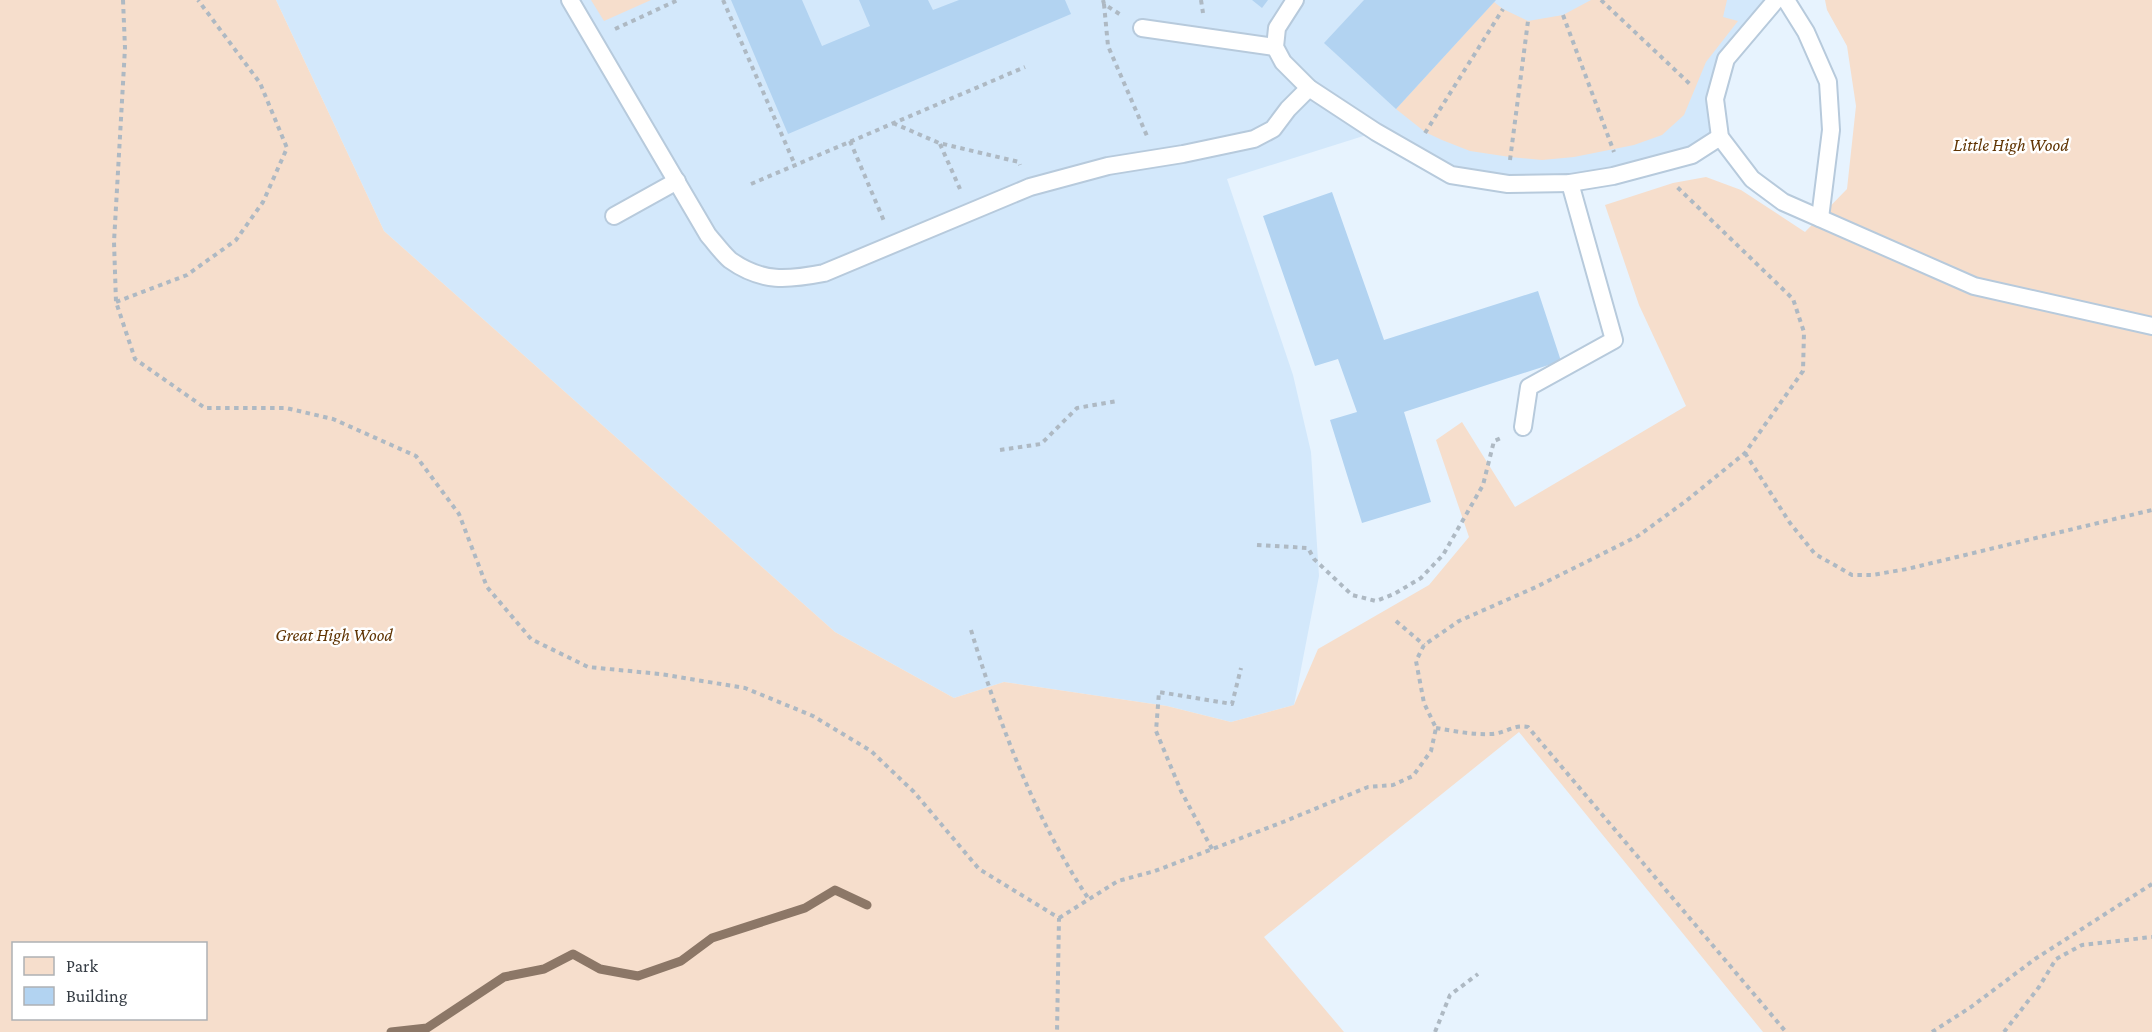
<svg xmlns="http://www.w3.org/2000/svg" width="2152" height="1032" font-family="'Crimson Pro',serif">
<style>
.built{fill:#d3e8fb}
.green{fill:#f6decc;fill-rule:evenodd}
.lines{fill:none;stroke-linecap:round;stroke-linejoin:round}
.stream{stroke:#8c7767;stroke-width:9}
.building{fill:#b2d3f1}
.service-casing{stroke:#b7cadc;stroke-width:20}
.path{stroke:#aeb9c3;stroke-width:4;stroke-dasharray:4.5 4.5;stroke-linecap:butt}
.service{stroke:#fff;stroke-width:16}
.labels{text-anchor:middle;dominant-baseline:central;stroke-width:5;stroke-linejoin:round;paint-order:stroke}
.park-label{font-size:18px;font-style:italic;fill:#603403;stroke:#fff}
</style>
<rect width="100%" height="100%" fill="#e7f3fe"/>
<path class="built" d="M276,0h1500l-50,59 -6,78 -28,18 -122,28 -119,-8 -75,-43 -149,47 66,196 18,77 8,124 -25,129 -63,17 -64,-16 -163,-24 -50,16 -119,-66 -451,-401z"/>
<g class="green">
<path d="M0,0h276l108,231 451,401 119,66 50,-16 163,24 64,16 63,-17 24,-56 111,-64 40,-48 -33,-97 26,-18 53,85 171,-101 -47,-101 -34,-100 68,-22 33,-6 35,13 64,42 42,-43 9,-83 -9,-60 -20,-36 -2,-10h327v1032h-389l-244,-300 -255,205 80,95h-1344zM14,944h192v74h-192z"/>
<path d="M591,0h60l-47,21z"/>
<path d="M1591,0h136l-4,17 15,4 -32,41 -22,53 -22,20 -28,10 -60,12 -32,3 -32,-3 -40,-6 -28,-11 -17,-8 -29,-23 98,-107 9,7 25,12 35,-6z"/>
</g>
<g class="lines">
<path class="stream" d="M391,1032l36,-4 77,-51 40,-8 29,-15 27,15 38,7 43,-15 31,-23 93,-30 30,-18 32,15"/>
</g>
<g class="building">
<path d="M731,0h71l20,46 48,-20 -11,-26h69l5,10 26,-10h106l6,14 -283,120z"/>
<path d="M1252,0h16l-6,8z"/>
<path d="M1364,0h132l-100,109 -72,-66z"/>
<path d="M1332,192l52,148 154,-49 23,70 -157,51 27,90 -69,21 -32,-103 27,-8 -19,-53 -23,7 -52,-150z"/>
</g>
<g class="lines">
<defs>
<g id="service">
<path d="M570,0l138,235c7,8 14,18 22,25 32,23 58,20 94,13l206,-86 78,-21 75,-12 71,-15 19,-10 15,-20 21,-21"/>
<path d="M1295,0l-18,28 -2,19 8,15 26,26 67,44 75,43 57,9 62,-1 43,-7 79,-21 28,-18"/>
<path d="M1776,0l-50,59 -11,40 5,38 32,42 31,23 191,84 178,40"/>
<path d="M1786,0l20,32 22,50 3,48 -11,88"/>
<path d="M1142,28l133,19"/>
<path d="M614,216l63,-35"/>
<path d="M1523,427l6,-40 85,-47 -44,-157"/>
</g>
</defs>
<use href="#service" class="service-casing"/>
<g class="path">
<path d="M123,0l2,48 -11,194 2,60 19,57 70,49h81l47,11 83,37 43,58 28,73 44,52 57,28 72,7 85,14 68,28 58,35 43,41 65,77 80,49 -2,114"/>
<path d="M723,0l72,165"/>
<path d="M1103,0l1,4 17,11"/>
<path d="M1201,0l2,13"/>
<path d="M1601,0l91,86"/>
<path d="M1104,4l4,42 39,90"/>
<path d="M1563,15l51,137"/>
<path d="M615,29l63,-29"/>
<path d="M893,123l46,20 80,19 1,3"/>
<path d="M1425,133l78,-124"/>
<path d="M850,141l34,80"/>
<path d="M940,144l20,45"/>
<path d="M1510,160l18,-139"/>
<path d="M751,184l274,-117"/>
<path d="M116,302l71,-27 49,-35 27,-38 24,-54 -27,-65 -62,-83"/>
<path d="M1000,450l41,-6 36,-36 40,-7"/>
<path d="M1745,453l45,70 25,31 37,21h20l35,-6 245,-59"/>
<path d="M1257,545l51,3 6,11 38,36 24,6 18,-7 27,-16 22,-23 40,-70 11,-44 7,-3"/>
<path d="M1396,621l28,24"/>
<path d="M971,630c28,93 63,187 117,268"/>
<path d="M1436,728c18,3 37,7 56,6 14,-1 22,-10 36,-7l258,305"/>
<path d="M1212,849l-31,-58 -25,-60 3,-39 73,12 9,-36"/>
<path d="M1059,918l59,-37 37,-10 128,-49 85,-35 25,-2 20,-9 18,-25 5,-23 -12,-25 -8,-42 8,-16 35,-24 77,-34 102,-51 48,-35 59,-48 58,-82 1,-39 -11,-33 -118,-114"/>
<path d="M1435,1032l15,-37 28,-21"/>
<path d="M1932,1032l39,-25 64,-48 117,-75"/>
<path d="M2004,1032l35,-45 17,-28 26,-14 70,-8"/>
</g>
<use href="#service" class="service"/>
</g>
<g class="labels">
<g class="park-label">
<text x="2011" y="145">Little High Wood</text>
<text x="334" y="635">Great High Wood</text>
</g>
</g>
<rect x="12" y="942" width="195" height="78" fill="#ffffff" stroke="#aeb1b4" stroke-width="1.5"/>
<rect x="24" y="957" width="30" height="18" fill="#f6decc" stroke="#aeb1b4" stroke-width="1.5"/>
<text x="66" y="972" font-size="18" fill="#353c44">Park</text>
<rect x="24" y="987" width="30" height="18" fill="#b2d3f1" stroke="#aeb1b4" stroke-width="1.5"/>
<text x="66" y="1002" font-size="18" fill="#353c44">Building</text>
</svg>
